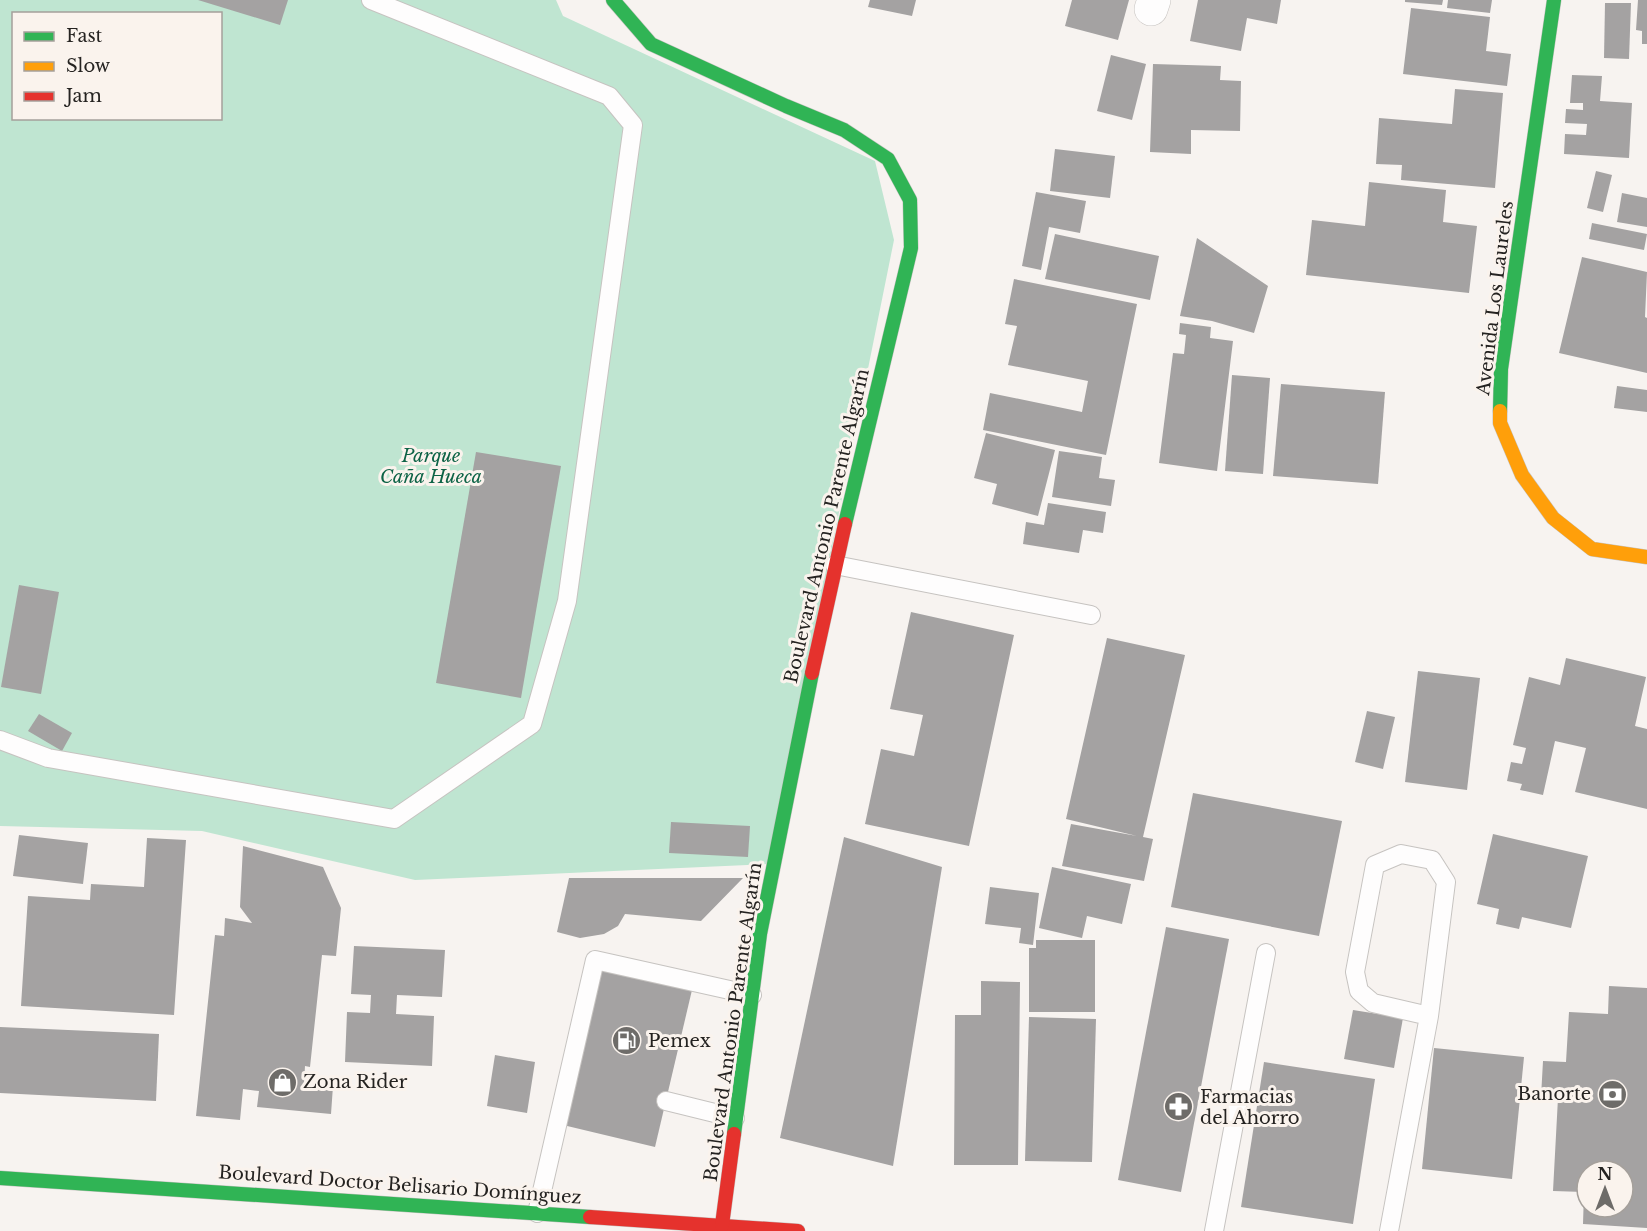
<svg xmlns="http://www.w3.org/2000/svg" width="1647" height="1231" font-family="'Libre Baskerville',serif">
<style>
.green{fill:#bfe5d1;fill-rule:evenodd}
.building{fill:#a4a2a2;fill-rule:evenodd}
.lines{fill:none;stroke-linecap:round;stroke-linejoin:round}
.lane-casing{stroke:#c6c3c0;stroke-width:20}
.street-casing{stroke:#c6c3c0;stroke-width:34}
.fast-casing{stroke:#c6c3c0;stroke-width:15}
.slow-casing{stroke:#c6c3c0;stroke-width:15}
.jam-casing{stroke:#c6c3c0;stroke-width:15}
.lane{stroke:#fefdfd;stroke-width:18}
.street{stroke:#fefdfd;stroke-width:33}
.fast{stroke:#30b455;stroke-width:14}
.slow{stroke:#ff9f0a;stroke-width:14}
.jam{stroke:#e5322d;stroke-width:14}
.labels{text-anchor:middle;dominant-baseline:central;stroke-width:6;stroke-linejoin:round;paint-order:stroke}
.street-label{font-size:18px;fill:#252321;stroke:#faf3ed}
.park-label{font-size:18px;font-style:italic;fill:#0d6346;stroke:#faf3ed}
.poi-label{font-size:18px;fill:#252321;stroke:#faf3ed;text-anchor:start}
</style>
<rect width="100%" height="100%" fill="#f7f3f0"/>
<path class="green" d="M0,0h556l7,16 312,145 19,79 -126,624 -353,16 -213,-49 -202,-5zM14,14h206v104h-206z"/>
<g class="building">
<path d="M198,0h90l-8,25z"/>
<path d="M870,0h46l-4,16 -44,-9z"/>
<path d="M1072,0h57l-11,40 -53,-14z"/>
<path d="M1198,0h83l-4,24 -30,-6 -6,33 -51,-10z"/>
<path d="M1405,0h38l-1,5 -37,-3z"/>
<path d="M1448,0h44l-2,13 -43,-5z"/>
<path d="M1638,0h9v44h-5v-13l-6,-1z"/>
<path d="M1605,3h26l-2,56 -25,-1z"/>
<path d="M1411,8l79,9 -4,34 25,3 -4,32 -104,-12z"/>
<path d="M1111,55l35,9 -14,56 -35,-9z"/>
<path d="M1153,64l68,2 -1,14 21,1 -1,50 -49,-1v24l-41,-2z"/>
<path d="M1572,75l30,1 -2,25 32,2 -3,55 -65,-4 1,-20 21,1 1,-11 -22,-1 1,-14 17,1v-7h-13z"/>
<path d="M1455,89l48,4 -8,95 -94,-8 1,-15 -26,-1 3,-46 73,6z"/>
<path d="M1055,149l60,7 -5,42 -60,-7z"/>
<path d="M1596,171l16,4 -9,37 -16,-4z"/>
<path d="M1369,182l77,8 -3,32 34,4 -8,67 -163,-18 6,-55 53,6z"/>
<path d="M1036,192l50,9 -6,32 -31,-6 -8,43 -19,-4z"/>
<path d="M1622,193l25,5v29l-30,-5z"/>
<path d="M1592,223l55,11 -3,16 -55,-11z"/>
<path d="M1055,234l104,22 -9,44 -105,-21z"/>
<path d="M1197,238l71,48 -14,47 -42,-12 -32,-5z"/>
<path d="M1582,257l65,15 -2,45 2,1v55l-88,-20z"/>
<path d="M1014,279l123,25 -31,151 -123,-25 7,-37 92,19 6,-31 -80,-16 9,-39 -12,-2z"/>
<path d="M1180,323l31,4 -1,11 23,3 -16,130 -58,-8 14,-110 11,1 2,-19 -7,-1z"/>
<path d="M1232,375l38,3 -7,96 -38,-3z"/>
<path d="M1281,384l104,8 -7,92 -105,-8z"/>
<path d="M1617,386l30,4v22l-33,-4z"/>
<path d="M986,433l69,17 -17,66 -46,-12 5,-20 -23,-6z"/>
<path d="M1059,451l43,6 -3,21 16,2 -4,26 -59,-9z"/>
<path d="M476,452l85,14 -40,232 -85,-15z"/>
<path d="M1048,503l58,9 -3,21 -20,-3 -4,23 -56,-9 3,-22 18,3z"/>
<path d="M19,585l40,7 -18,102 -40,-7z"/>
<path d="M911,612l103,23 -45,211 -104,-22 16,-75 33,7 9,-41 -33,-6z"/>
<path d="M1107,638l78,17 -42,182 10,2 -9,42 -82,-15 9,-42 66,12 -71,-17z"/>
<path d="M1566,658l80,19 -11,49 12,3v80l-72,-17 11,-44 -31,-7 -12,54 -23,-5 2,-6 -15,-3 4,-19 11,2 4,-16 -13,-3 16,-68 31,8z"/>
<path d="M1418,671l62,7 -13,112 -62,-8z"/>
<path d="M1367,711l28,6 -12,52 -28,-7z"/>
<path d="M39,714l33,19 -10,18 -34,-20z"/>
<path d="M1193,793l149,28 -23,115 -148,-29z"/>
<path d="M671,822l79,4 -2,31 -79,-4z"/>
<path d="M1493,834l95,22 -17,72 -49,-11 -3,12 -23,-5 3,-15 -22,-5z"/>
<path d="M19,835l69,8 -5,41 -70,-8z"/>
<path d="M844,837l98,30 -49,299 -113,-28z"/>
<path d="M147,838l39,2 -12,175 -153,-9 7,-110 62,4 1,-16 53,3z"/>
<path d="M243,846l80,21 18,41 -5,48 -14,-1 -12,112 -5,-1 -1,17 29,3 -2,28 -74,-7 2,-16 -16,-2 -3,31 -44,-4 19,-181 9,1 1,-18 27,5 -12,-16z"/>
<path d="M1052,867l79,17 -9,40 -35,-8 -5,22 -43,-10z"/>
<path d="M569,878h174l-42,43 -76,-7 -7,12 -14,8 -24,4 -23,-6z"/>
<path d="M990,887l49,6 -6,52 -14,-2 2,-15 -36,-4z"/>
<path d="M1166,927l63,12 -48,253 -63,-12z"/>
<path d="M1036,940h59v72h-66v-64h7z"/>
<path d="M354,946l91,4 -3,47 -45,-2 -1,19 38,2 -2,50 -87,-4 2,-50 23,1 1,-18 -20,-1z"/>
<path d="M600,969l92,21 -37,157 -92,-22z"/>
<path d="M981,981l39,1 -2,183h-64l1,-150h26z"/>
<path d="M1609,986l38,2v240l-64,-4 1,-32 -31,-1 5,-93 -17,-1 2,-36 23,1 3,-50 39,2zM1587,1171h36v36h-36z"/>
<path d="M1353,1010l50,8 -9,50 -50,-9z"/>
<path d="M1029,1017l67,2 -4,143 -67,-1z"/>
<path d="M0,1027l159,7 -3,67 -156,-8z"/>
<path d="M1434,1048l90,9 -12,122 -90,-10z"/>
<path d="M495,1055l40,7 -8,51 -40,-7z"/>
<path d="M1264,1062l111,17 -22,145 -112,-17z"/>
</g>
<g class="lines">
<defs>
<g id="lane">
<path d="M835,565l256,50"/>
<path d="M0,740l48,18 346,61 138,-95 35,-123 66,-476 -24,-29 -238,-96"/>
<path d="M666,1101l69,17"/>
<path d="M537,1213l58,-253 157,35"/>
<path d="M1214,1231l52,-278"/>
<path d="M1389,1231l40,-215 17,-134 -14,-22 -31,-6 -26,11 -20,107 4,19 14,12 56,13"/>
</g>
<path id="street" d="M1151,9l3,-9"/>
<g id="fast">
<path d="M613,0l38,44 135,62 58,24 44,29 22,41 1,48 -66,276"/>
<path d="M1500,411l1,-42 53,-369"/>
<path d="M734,1134l26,-200 52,-261"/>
<path d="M0,1178l590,39"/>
</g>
<path id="slow" d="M1500,411v12l22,52 31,43 39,31 55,8"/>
<g id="jam">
<path d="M812,673l33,-149"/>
<path d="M590,1217l208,14"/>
<path d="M722,1225l12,-91"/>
</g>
</defs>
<use href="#lane" class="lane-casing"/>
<use href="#street" class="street-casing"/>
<use href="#fast" class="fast-casing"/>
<use href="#slow" class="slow-casing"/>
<use href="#jam" class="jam-casing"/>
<use href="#lane" class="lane"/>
<use href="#street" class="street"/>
<use href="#fast" class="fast"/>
<use href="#slow" class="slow"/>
<use href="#jam" class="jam"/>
</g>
<defs>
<symbol id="fuel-disc" viewBox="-11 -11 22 22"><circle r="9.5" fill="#6e6c69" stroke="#faf3ed"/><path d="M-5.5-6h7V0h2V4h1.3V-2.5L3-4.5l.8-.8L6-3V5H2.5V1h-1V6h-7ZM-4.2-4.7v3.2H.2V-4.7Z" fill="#fff"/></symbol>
<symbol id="shop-disc" viewBox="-11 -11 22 22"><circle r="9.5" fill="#6e6c69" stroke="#faf3ed"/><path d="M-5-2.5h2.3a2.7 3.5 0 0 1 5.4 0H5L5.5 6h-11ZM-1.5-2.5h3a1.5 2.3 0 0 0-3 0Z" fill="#fff"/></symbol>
<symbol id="bank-disc" viewBox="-11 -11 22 22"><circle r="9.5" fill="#6e6c69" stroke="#faf3ed"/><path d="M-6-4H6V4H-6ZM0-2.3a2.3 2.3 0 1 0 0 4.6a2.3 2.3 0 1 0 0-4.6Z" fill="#fff"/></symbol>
<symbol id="pharmacy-disc" viewBox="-11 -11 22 22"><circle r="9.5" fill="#6e6c69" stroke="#faf3ed"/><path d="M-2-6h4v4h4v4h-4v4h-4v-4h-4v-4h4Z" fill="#fff"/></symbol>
</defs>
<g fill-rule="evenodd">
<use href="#fuel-disc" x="610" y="1024" width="33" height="33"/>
<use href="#shop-disc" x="266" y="1066" width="33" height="33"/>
<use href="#bank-disc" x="1596" y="1078" width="33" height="33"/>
<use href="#pharmacy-disc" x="1162" y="1090" width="33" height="33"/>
</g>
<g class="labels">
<g class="street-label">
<text transform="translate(1495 298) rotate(-83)">Avenida Los Laureles</text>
<text transform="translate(827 526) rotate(-77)">Boulevard Antonio Parente Algarín</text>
<text transform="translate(733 1022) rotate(-82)">Boulevard Antonio Parente Algarín</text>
<text transform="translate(400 1185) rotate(4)">Boulevard Doctor Belisario Domínguez</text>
</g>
<g class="park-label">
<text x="431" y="456">Parque<tspan x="431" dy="21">Caña Hueca</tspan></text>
</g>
<g class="poi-label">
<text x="648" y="1041">Pemex</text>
<text x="303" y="1082">Zona Rider</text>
<text x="1591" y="1094" text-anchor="end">Banorte</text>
<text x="1200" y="1097">Farmacias<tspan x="1200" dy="21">del Ahorro</tspan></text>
</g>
</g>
<rect x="12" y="12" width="210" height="108" fill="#faf3ed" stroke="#a5a09b" stroke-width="1.5"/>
<rect x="24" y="32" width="30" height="9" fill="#30b455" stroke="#a5a09b" stroke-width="1.5"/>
<text x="66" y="42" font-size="18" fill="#252321">Fast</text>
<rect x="24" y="62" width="30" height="9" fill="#ff9f0a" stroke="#a5a09b" stroke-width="1.5"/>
<text x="66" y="72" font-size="18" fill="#252321">Slow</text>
<rect x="24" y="92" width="30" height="9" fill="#e5322d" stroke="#a5a09b" stroke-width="1.5"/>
<text x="66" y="102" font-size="18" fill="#252321">Jam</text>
<g transform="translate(1605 1189)"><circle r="28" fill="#faf3ed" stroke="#a5a09b" stroke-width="1.5"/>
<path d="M0-4.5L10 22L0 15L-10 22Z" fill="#6e6c69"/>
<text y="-9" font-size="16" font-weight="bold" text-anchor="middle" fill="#252321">N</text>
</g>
</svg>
